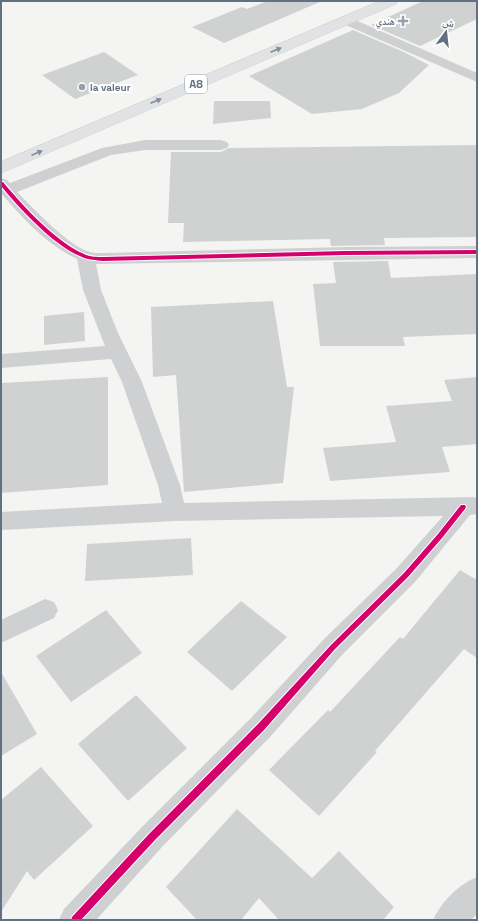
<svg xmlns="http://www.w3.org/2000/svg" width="478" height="921" font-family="'Space Grotesk','Noto Naskh Arabic',sans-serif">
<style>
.building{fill:#d0d2d2}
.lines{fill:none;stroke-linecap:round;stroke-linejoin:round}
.highway-casing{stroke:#cfd1d1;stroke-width:1}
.minor{fill:#cfd0d1;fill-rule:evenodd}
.highway{fill:#e1e2e3;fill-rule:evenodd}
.cycleway-casing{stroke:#fff;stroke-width:2}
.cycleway{fill:#d6006c;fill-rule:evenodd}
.oneway{fill:#828c9c}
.poi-dot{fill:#969faa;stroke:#fff;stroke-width:1.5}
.labels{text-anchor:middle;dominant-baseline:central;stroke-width:4;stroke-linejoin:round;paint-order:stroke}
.far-poi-label{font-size:10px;font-weight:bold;fill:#637084;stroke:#fff;text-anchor:end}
.shield{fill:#fff;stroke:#929ba9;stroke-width:1}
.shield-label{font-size:11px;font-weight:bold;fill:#637084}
</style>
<rect width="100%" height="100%" fill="#f4f5f2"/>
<g class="building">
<path d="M268,1h54l-98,42 -32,-16 50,-20 5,2z"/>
<path d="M423,1h54v18l-57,27 -49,-21z"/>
<path d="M353,30l53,23 23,12 -30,28 -37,16 -50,5 -63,-38z"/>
<path d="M104,52l34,23 -63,24 -33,-24z"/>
<path d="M214,101h56l1,17 -58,6z"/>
<path d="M477,145v92l-93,1 1,7 -54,1 -1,-7 -147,3 1,-19h-16l3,-71h50l8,-4z"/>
<path d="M388,261l3,17 86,-4v60l-74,3 2,9h-85l-7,-62 23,-1 -3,-21z"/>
<path d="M273,301l14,86h7l-11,96 -99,9 -8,-117 -23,2 -2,-70z"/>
<path d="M84,312l1,29 -41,4v-29z"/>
<path d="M108,377v108l-107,8v-110z"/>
<path d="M477,377v67l-35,3 8,25 -120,9 -7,-33 73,-6 -10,-36 66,-5 -8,-21z"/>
<path d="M191,538l2,37 -108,6 2,-37z"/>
<path d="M460,570l17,10v78l-13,-9 -89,102 2,1 -58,64 -50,-46 59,-60 2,2 70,-75 3,2z"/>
<path d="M241,601l46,36 -55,54 -45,-39z"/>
<path d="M106,610l36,43 -71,49 -35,-46z"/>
<path d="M1,672l36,62 -36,22z"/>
<path d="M136,695l51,53 -59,53 -50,-57z"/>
<path d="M41,767l52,59 -59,54 -7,-9 -26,41v-112z"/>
<path d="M237,809l75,69 27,-27 55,56 -11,13h-104l-20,-22 -18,22h-44l-31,-33z"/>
</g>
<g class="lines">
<defs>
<path id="highway" d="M380,1h17l-1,3 -395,169v-11z"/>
</defs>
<use href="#highway" class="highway-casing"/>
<g class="minor">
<path d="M346,16l131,57v9l-136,-59 -2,-3 2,-3z"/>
<path d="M145,140h76l6,2 2,3 -2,3 -6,2h-76l-34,5 -94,37c17,17 51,54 73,60 4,1 9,1 13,1l242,-6 132,-1v12l-381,6 5,26 17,43 24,49 38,103 4,18 289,-6 4,1v16l-7,1 -55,67 -73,73 -71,81 -109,111 -66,73h-37l5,-11 78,-82 109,-109 73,-79 73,-71 46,-52 -268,5 -174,9v-18l161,-9 -4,-18 -36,-103 -11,-23 -110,9v-14l104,-8 -22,-56 -6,-31c-30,-14 -55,-41 -76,-66v-15l6,2 3,3 92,-35z"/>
<path d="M45,599l9,3 4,8 -4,8 -53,25v-23z"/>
<path d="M477,877v37l-6,6h-38c8,-18 26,-36 44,-43z"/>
</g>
<use href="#highway" class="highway"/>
<defs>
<g id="cycleway">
<path d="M1,182h2c20,24 53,60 81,72 6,3 13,3 19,3l242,-6 132,-1v4l-132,1 -242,6c-7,-1 -15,-1 -21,-4 -28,-11 -62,-48 -81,-71z"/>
<path d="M461,505h4l1,2 -1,2 -23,29 -34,39 -73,72 -71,81 -109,110 -74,80h-10l1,-3 77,-83 109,-110 73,-79 73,-72 34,-39z"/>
</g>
</defs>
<use href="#cycleway" class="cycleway-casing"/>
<use href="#cycleway" class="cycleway"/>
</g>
<defs><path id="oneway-solid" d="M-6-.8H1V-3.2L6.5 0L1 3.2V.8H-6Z"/></defs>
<g class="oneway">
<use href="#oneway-solid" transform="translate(276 50) rotate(-23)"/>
<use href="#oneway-solid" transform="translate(156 101) rotate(-23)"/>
<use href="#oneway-solid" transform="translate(37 153) rotate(-23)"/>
</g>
<g class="poi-dot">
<path d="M401 15h4v4h4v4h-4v4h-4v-4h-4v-4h4z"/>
<circle cx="82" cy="87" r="4"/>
</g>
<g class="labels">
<g class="far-poi-label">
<text x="395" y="21">هندي</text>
<text x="90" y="87" text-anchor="start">la valeur</text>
</g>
<rect class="shield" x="185" y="75" width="22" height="18" rx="3"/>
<g class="shield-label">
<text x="196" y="84">A8</text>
</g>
</g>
<rect width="478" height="921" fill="none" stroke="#637084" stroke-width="4"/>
<g transform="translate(446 32) rotate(15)" stroke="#ffffff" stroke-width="3" paint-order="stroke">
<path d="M0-3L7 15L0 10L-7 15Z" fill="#637084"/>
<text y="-6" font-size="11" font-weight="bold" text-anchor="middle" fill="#637084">ش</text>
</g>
</svg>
